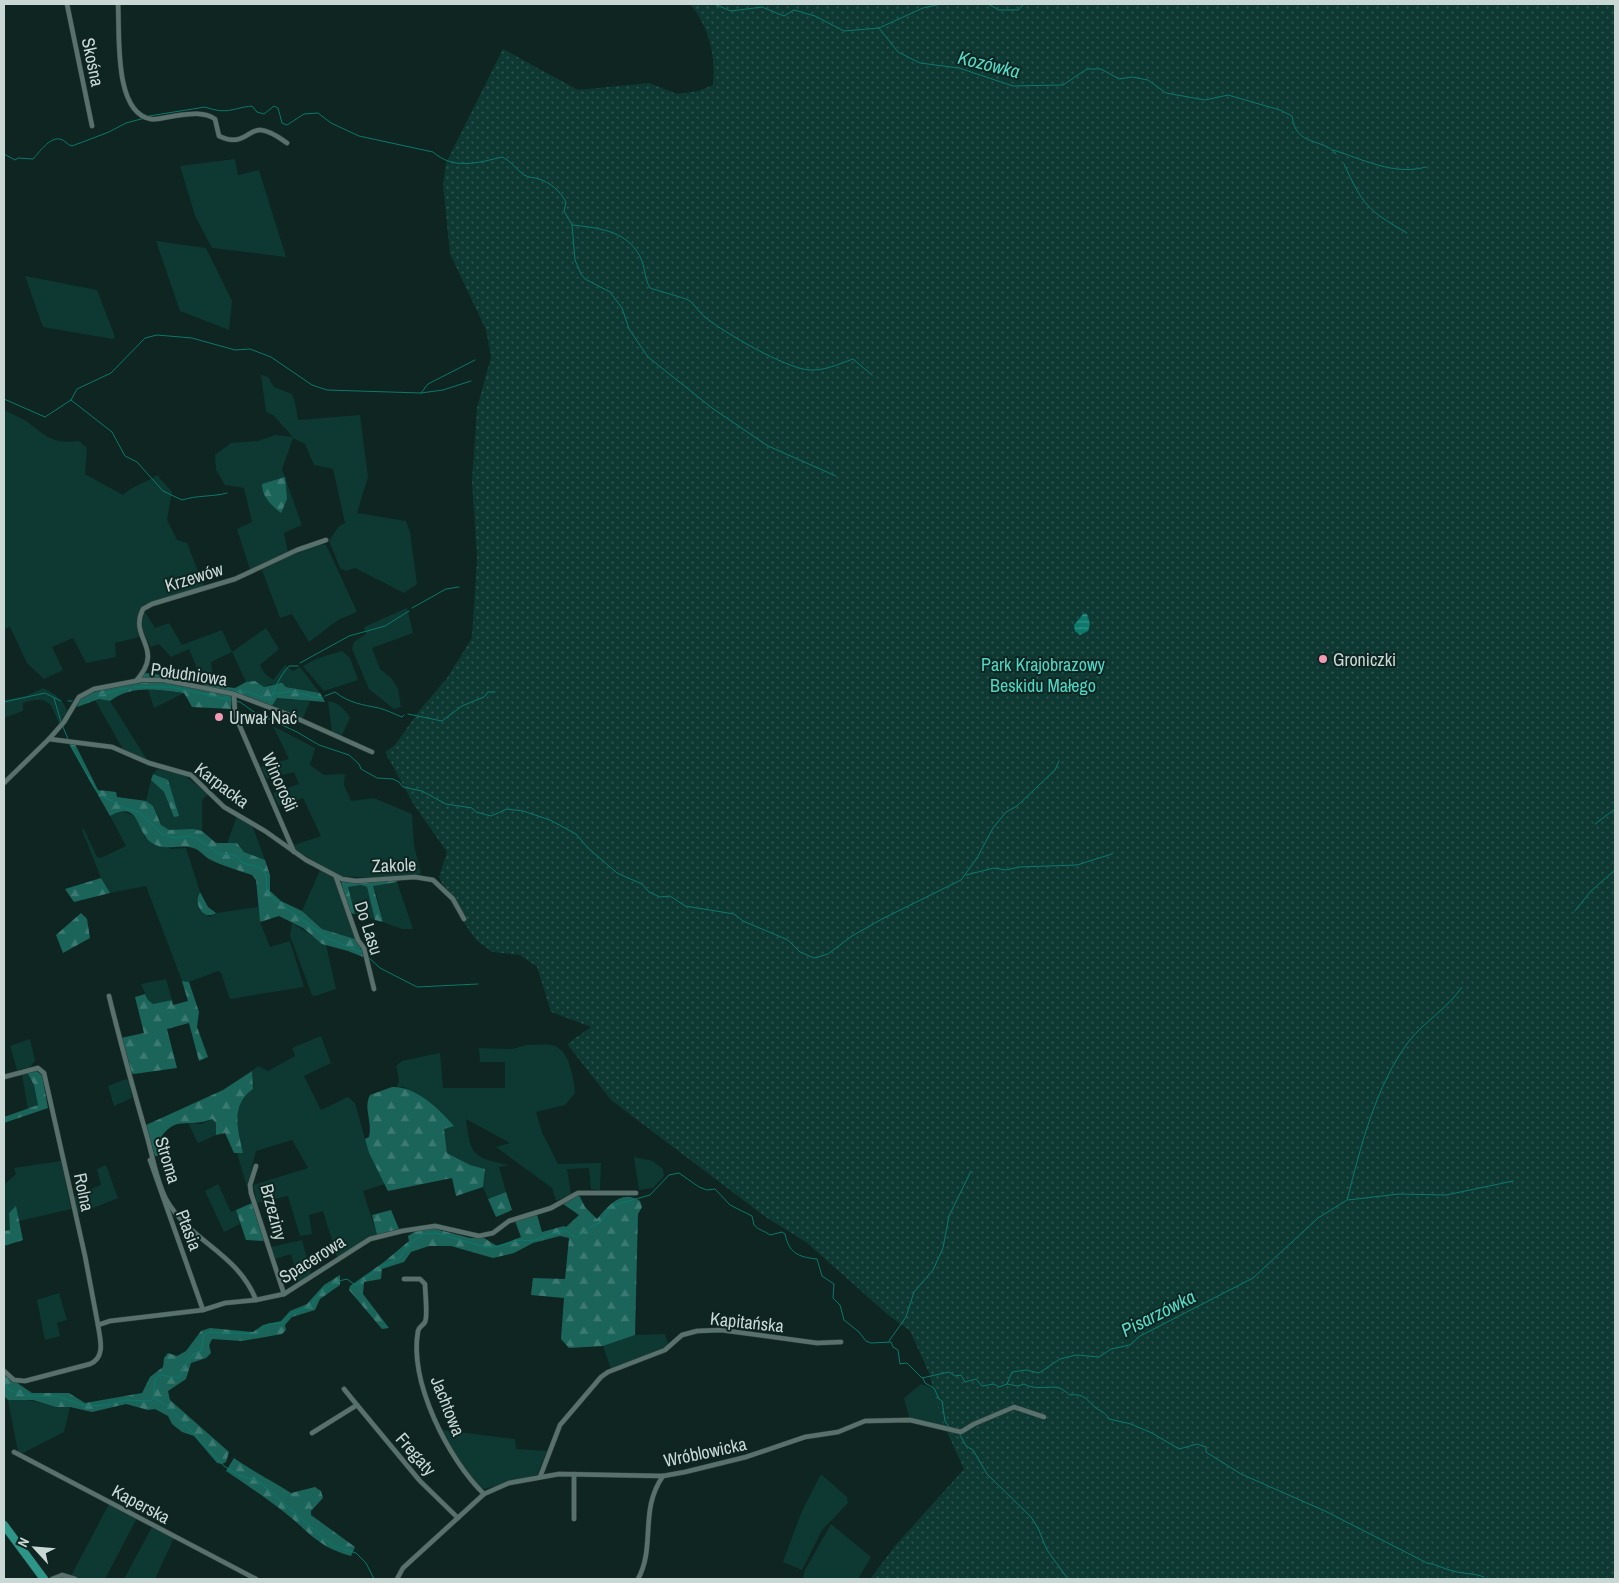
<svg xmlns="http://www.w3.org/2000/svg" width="1619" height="1583" font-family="'Archivo Narrow',sans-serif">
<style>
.grass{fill:#0e3933}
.forest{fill:url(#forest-firs)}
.park{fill:url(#park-dots)}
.water{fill:url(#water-rules)}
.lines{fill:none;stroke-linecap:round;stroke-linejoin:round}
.stream{stroke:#0c786b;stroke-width:1}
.street-casing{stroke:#303e3b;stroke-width:5.5}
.primary-casing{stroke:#303e3b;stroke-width:9}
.street{stroke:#59716c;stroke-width:4.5}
.primary{stroke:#2e9689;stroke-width:8}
.poi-dot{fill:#f19ab2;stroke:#0e2522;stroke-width:2}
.labels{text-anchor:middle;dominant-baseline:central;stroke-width:4;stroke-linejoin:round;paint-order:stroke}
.street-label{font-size:18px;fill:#cad8d5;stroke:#0e2522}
.poi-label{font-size:18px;fill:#cad8d5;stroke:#0e2522;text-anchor:start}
.park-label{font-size:18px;fill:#50d7c3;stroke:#0e2522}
.water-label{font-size:19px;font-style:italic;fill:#55dbc7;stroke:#0e2522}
</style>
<defs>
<pattern id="forest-firs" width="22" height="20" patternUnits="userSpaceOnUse" patternTransform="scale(1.25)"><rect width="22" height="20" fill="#1b645a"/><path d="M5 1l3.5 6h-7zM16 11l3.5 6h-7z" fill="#3b7971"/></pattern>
<pattern id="park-dots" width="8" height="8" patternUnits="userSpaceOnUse" patternTransform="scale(1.25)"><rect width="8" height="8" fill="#0e3933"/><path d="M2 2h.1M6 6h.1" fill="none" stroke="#305550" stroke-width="1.8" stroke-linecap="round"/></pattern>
<pattern id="water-rules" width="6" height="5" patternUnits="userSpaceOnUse" patternTransform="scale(1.25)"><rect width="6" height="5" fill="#0c786b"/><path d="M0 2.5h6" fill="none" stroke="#399186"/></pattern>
</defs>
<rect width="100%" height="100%" fill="#0e2522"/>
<g class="grass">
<path d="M235,159l3,16 21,-5 27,87 -74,-9 -17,-32 -15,-50z"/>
<path d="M156,241l50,7 26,53 -3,29 -49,-19z"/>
<path d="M25,276l72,14 18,47 -2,2 -70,-12z"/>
<path d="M261,375l7,2 6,10 18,7 3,9 3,17 62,-5 8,62 -11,36 49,8 4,11 7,52 -13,9 -49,-25 -9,3 -6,-3 -11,-27 10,-15 6,-3 -12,-54 -19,-4 -9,-21 -12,-6 -11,31 20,56 -18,8 4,19 -38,18 -13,-41 15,-7 -8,-34 -19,-3 -9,-15 -1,-15 16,-12 27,-2 17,-6 18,2 -20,-22 -7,-3z"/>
<path d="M4,410c8,4 18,8 25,13 19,15 24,21 50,18l8,7 -2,26 38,21c12,-11 21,-11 34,-20l15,17 -5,28 10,20 10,3 17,44 -58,18c-10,10 -9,18 -7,32l-24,6 1,14 -30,6 -13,-25 -21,9 11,23 -19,9 -17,-16 -17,-36 -6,2z"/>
<path d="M321,544l5,1 4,8 27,59 -19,8 -29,22 -17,-28 -12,4 -18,-48 32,-16z"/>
<path d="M407,608l6,25 -41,15 8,21 11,9 7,11 3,18 -7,2 -25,-20 -17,-40 2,-7 12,-8 -2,-7z"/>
<path d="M145,612l10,16 14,-5 13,22 40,-15 10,22 34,-24 13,21 -19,16 5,9 8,6 12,-15 8,6 7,-4 20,26 -49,-9 -7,3 -9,-6 -9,1 -14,-30 -21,10 2,17 -12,-1 -12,-29 -18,8 -12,-13 -8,3c-7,-13 -12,-21 -6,-35z"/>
<path d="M342,651l8,7 8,22 -34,11 -21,-25 15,-8z"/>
<path d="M43,688c11,5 20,11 24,23l-8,13c-8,-22 -11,-29 -36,-21v8l-19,7v-18l22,-4z"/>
<path d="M148,689l36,4 -30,15z"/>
<path d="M277,698c11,3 21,0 33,4l-8,18 -30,-14z"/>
<path d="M99,699l11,2 37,59 -24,-11 -28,-49z"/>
<path d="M328,701c10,1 17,8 22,17l-9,19 -9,-4z"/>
<path d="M273,726l42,22 -5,17 14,10 21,-1 -1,11 7,16 23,-3 38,16 2,31 7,29 -50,4 -33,-2 -41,-24 -3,-7 27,-9 -18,-38 -24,8 -6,-13 26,-9 -5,-12 -27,7 -6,-12 28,-8z"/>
<path d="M157,769l27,6 24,19 -6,6v31c-11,-3 -21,2 -32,0 -13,-4 -14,-22 -24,-30l5,-21 13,12 10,25 -6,-36 -15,-7z"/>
<path d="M118,811c21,4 20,8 27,27l26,11 15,-1 14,44 -2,3 1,14 11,8 6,-4 42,-6 2,15 10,25 20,-6 14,46 -74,12 -9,-26 -3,-2 -29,11 -7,-1 -36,-95 -36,7 -9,-15 -19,-48 2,-1 13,28 4,1 25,-12 -16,-30z"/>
<path d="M237,816l15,9 13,35 -21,-8 -7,-9h-10z"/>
<path d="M320,870l15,9 20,60 -33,-10 -20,-18z"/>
<path d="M397,882l16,47h-11l-19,-7 -7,-29 -4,-7z"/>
<path d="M361,885l6,2 8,33 -20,-6 -7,-27z"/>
<path d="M292,923l34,22 10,44 -21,7 -3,-1 -22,-59z"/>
<path d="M166,979l6,21 -19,4 -5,-4 -7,-16z"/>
<path d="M321,1036l10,27 -27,13 17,34 27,-13 7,6 14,50 16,31 -22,7 14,44 -9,3 -31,19 -14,-46 -14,4 3,19 -12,2 -12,-40 -31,7 -4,-18 55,-17 -16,-28 -36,11 -9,36 -10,-34h6c-5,-24 -13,-48 10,-64l-1,-18 6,-5 10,5 27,-15 -3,-8z"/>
<path d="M30,1039l5,22 -5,6 -13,3 -7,-24z"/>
<path d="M526,1045c8,0 17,-1 25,0 18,2 23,33 24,48l-10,12 -29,7 6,20 16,32 43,-1 -1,27 -9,-1 -2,-21 -22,1 4,25 -15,7 -4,-13 -56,-41 14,-4 -44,-24c4,37 8,39 43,46l-10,2 7,25 -18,7 -5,-12 2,-18 -15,-4 -23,-12 -3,-24 9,-4 -49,-38h-7l2,-7 -3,-14 6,-5 38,-8 3,35h62v-26h-25l-1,-14 33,1z"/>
<path d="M27,1072l7,13 4,20 -10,4 -6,-35z"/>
<path d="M126,1079l3,3 3,16 -18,8 -6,-20z"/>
<path d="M212,1119l4,4v12l-18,8 -10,-20 13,1z"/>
<path d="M634,1157l19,4 10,8 1,7 -11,12 -14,2z"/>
<path d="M61,1161l10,48 -52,12 -3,-14 -7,6 1,17 -6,1v-46l12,-11 -2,-6z"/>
<path d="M106,1165l12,33 -42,17 -4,-18 29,-12 -4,-16z"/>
<path d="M218,1184l13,28 5,-2 4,14 -16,8 -19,-41z"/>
<path d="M302,1240l9,33 -12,10 -8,-29 -16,5 -4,-12z"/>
<path d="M59,1293l8,27 -10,3 3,13 -15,4 -8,-40z"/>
<path d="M665,1334l3,10 -3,3 -54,22 -8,-23 32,-11z"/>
<path d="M921,1384l17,6 17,39 -46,-12 -5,-19z"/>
<path d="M14,1399c19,0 37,8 56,8l-6,25 -43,22 -3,-2 -10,-52z"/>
<path d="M442,1430l73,9 1,10 31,2 -10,24 -53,14c-17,-8 -34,-42 -42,-59z"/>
<path d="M821,1474l26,23 1,6 -26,27 -20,40 -19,-8 19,-51z"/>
<path d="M109,1504l28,14 -32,61h-26l-8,-3z"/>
<path d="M831,1524l40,33 -13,22h-55l1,-7z"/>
<path d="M152,1527l22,11 -19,41h-31z"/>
</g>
<g class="forest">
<path d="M285,477l2,22 -6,14c-10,-8 -19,-16 -19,-29z"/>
<path d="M145,673l43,5v4l-47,-4z"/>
<path d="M255,681l9,6 18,-4 4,4 34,6 5,9 -48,-4 -5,8 -69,-21v-1l32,4 11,-6z"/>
<path d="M165,682l67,13 -1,14 -39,-2 -8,-14c-25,-3 -52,-9 -74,8l-11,-2 -22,8 3,-9c27,-13 55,-15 85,-16z"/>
<path d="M69,744h6l23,46 18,2 1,5 29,4 7,5 8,19 8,5 24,-1 9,2 14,12h21l7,9 21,8 5,15v16l11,10 21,10 20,18 33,10 7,10 1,8 -15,-6 -26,-7 -19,-16 -24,-12 -19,6 -4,-42 -4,-5c-14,-5 -30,-9 -43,-16 -5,-3 -10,-10 -16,-11 -13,-5 -28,4 -41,-5 -17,-11 -11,-44 -42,-27z"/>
<path d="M153,774l15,6 11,36 -5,1 -10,-25 -13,-12z"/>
<path d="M101,878l9,15 -36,9 -9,-13z"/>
<path d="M396,878l1,4 -24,4 10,36 -8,-2 -8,-33 -6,-2 -13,2 7,27 -5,-1 -9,-30 2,-2z"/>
<path d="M200,892l8,15 8,6c-13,8 -23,-9 -16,-21z"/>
<path d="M81,913l6,6 3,19 -27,15 -7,-18z"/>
<path d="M182,981l7,1 10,30 -2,15 11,30 -9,4 -10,-38 -22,6 10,39 -43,6 -5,-2 -8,-34 23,-5 -9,-36 10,-3 3,6 5,4 19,-4 1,5 15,-4z"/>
<path d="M35,1070l7,5 6,33 -44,15v-6l34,-12 -4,-20 -7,-13z"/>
<path d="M252,1071l1,18c-23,16 -15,40 -10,64h-9l-9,-20 -9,2v-12l-4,-4c-25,10 -37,-6 -54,23l2,14h-5l-9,-31 77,-35z"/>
<path d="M392,1087c24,-1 47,22 62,39l-10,3 3,24 23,12 15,4 -2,18 -27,9 -4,-18 -64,13 -19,-38 -4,-14 4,-2c4,-14 -6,-29 1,-42z"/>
<path d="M506,1192l6,18 -16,7 -8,-18z"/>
<path d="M579,1195l6,12 12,12c12,-14 25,-30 43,-18l2,6 -4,7 -3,121 -32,11 -34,2 -8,-9 3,-41 -33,-3 2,-17 32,1 4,-41 -9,-2 -27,7 -19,10 -21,5 -42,-12h-22l-18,6 -7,10 -22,7 -1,10 -17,3 -1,12 26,34 -7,1 -33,-39 1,-4 34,-24 25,-21 -1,-5 8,-5 16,-3 38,10h14l13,8 24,-9 -6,-16 22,-6 5,17 22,-6 2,1 13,-12 -16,-11z"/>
<path d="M252,1203l12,38 -18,-1 -10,-30z"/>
<path d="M16,1206l7,34 -19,6v-15l6,-1 -1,-17z"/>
<path d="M391,1210l8,19 -22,6 -5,-20z"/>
<path d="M340,1275v10l-20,14 -5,11 -23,7 -7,8 1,5 -4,4 -40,7 -30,-2 -3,6 2,8 -5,5 -15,5 -5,16 -18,12 2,9 59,52 -3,10 -4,2 -5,-1 -23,-27 -12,-4 -10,-8 -4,-8 -13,-7 -7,1 -22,-6 -34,8 -22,-5h-14l-23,-7h-25l-4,-4v-22l28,19h37l16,10 57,-10 8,-16 13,-10 1,-9 4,-5 9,3 9,-5 15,-20 9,-3 43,4 10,-7 18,-4 9,-10 17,-7 17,-19z"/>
<path d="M234,1458c18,13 38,23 57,35l24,-6 6,4 2,7 -12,13v4l44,32 -4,9c-35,-10 -40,-23 -67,-44 -19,-15 -39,-28 -58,-41z"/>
</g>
<path class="park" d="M690,4h925v1575h-745l25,-33 69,-77 -23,-50 -12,-46 -19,-42 -23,-17 -81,-72 -39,-24 -156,-118 -44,-56 24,-17 -40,-15 -14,-45 -17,-12 -28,-3 -16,-12 -22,-32 -15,-31 8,-25 -33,-47 -29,-53 10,-7 24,-34 28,-33 25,-40 5,-80 -5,-77 5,-73 14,-51 -5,-27 -36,-76 -7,-69 3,-22 57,-114 75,41 71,-7 28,11 21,-3 15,-6c3,-30 -4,-58 -23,-81z"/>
<path class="water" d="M1084,613l3,1 3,10 -2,7 -8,4 -5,-4 -1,-6z"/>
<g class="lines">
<g class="stream">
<path d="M714,4l17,7 31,-4 22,9 10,-6 21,6 29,15 35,-3 19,24 22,11 39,5 54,18 50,-1 24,-16h14l18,10 13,-2 16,3 18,13 39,7 23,-5 52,15 12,6c4,32 31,21 44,38"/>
<path d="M988,4l11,6h19l6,-6"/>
<path d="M879,28l44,-20 18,-4"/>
<path d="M149,116l56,-9c23,8 27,1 47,-1l5,6 7,2 10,-8 4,2 4,15 5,2 17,-11 14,-1 13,10 28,13 74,16c20,18 45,11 69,5 9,4 14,12 22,18 5,3 10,2 15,4 12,4 21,12 27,23l-2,9 8,14 3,35 6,14 4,5 25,13 12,16 7,21 19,28 64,51 56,38 68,30"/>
<path d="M1333,150c30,9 60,26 93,17"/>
<path d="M4,154l11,6 3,-2 15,1c6,-6 16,-22 27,-20 5,1 7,6 12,7l37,-14 17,-9 19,-5"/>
<path d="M1344,164c19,41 23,46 63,69"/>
<path d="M572,225c28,3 58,6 70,36 3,9 3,18 8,27 8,3 36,10 40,13 6,5 10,13 16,17 19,15 79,50 103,52 15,1 30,-6 44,-11l19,16"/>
<path d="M421,393l7,-9 47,-24"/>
<path d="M4,399l41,18 26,-17 6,-11 34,-16 34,-35 12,-3 35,3 43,12 15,-1 21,8 41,28 15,5 94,3 22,-3 28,-9"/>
<path d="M71,400l41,32 13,24 12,6 26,29 19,9c16,-5 30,-3 45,-7"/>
<path d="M412,608l34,-19 13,-2"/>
<path d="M300,663l49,-27 36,-10 24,-15"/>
<path d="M134,687h37l69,15 14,10 43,20 22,13 30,10 10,9 2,5 16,9 16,1 6,3 4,5 19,4 24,13 26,4 4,4 15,4 16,-7 16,2 27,9 26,14 12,14 29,25 25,11 7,8 11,5 10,-1 15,10 49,8 9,7 45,19 12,12 14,6 14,-4 24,-18 30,-17 79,-39 16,-22 16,-30 13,-16 11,-6 38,-36 4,-9"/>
<path d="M235,691l13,1 22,8c6,-13 9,-23 19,-34h9"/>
<path d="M273,693c8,1 17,-2 21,-1 11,1 18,7 29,6"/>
<path d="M99,695l28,-7"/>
<path d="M325,696l10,-4c14,11 28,13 44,16 8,2 15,6 23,9l2,-2"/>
<path d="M54,698l7,24"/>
<path d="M223,699l7,-4"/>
<path d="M68,701h4"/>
<path d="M4,702l41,-9 16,8"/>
<path d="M408,714l34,7 20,-15 22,-9 4,-5h7"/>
<path d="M63,727l5,12"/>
<path d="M70,744l25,45 9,8 21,11 14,4 23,22 13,4 14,-2 9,3 21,15 16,1 8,8 18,5 5,7 1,17 9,9 53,38 32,13"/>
<path d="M1595,824l20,-15"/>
<path d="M966,875l28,-7 12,2 13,-3 58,-2 35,-11"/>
<path d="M1575,911l16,-20 24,-21"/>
<path d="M368,957l12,11 37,19 61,-3"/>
<path d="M1348,1200l51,-6 47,1 67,-14"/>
<path d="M889,1341l17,-24 8,-25 19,-22 10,-22 6,-32 22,-45"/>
<path d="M923,1378l2,5 9,5 5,11 3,2 3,20 5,7"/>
<path d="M4,1383l7,8 19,5h26l30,10 22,-1 18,-5 25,1 3,-3 1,-19 5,-4 19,3c7,-11 7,-23 22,-27l3,-16 5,-3 47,2 12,-10 14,-1 8,-9 20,-7c9,-14 21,-25 37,-28l8,6 4,-1 20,-16 21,-10 8,-13 15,-11 13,-1 53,15 32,-8 11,1 33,-11 11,8c9,-5 14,-13 24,-15l11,-17 39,-11 19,-20 10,-2 20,14 8,3 8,-1 15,16 22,11 2,9c4,5 11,6 16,10l12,-3 3,2c4,19 13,23 32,25l5,17 12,8 -1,14 7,7 4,15 15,12 7,9 5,2 20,-1 2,5 5,3 2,14 7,-1 15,15 27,-6 6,4 6,-1 4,7 11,-3 6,7 12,-2 5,3 8,-3 5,-12 14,-2 13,3 21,-14 16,-4 23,2 12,-8 19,-4 10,-9 113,-58 65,-60 29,-18c14,-54 28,-113 62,-159 16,-20 39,-33 53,-54"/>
<path d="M1007,1384l11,2 6,-2c12,7 25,1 36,4 3,1 7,5 10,7 15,-2 17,6 26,13 6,4 9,4 13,11l22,5 21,9 27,16 18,-5 9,3v5l35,22 84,37 102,52c9,1 17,6 26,8 11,3 21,2 31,6"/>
<path d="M154,1398l14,8 56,60 14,9 20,6 75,65 23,7 10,10 8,16"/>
<path d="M960,1435l6,11 7,4 14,24 44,43 7,11 9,22 21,29"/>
</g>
<defs>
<g id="street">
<path d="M67,4l25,122"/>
<path d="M118,4c2,28 -5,109 33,115 7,1 16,-2 23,-3 14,-2 29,-5 41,3l4,17c24,12 30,-8 42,-6 10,1 19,8 26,13"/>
<path d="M136,681c30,-34 -8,-42 7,-72l9,-5 83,-25 62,-29 29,-10"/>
<path d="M234,694l1,21 59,137"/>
<path d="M49,739l63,8 37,16 42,12 33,32 41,24 41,29 36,19 14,2 59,-4 18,3 20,19 11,20"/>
<path d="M4,783l45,-44 15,-17 15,-25 15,-8 47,-9h23l70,14 53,20 85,38"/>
<path d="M336,877l22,63 6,8 10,41"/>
<path d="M109,996c12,49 25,96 39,144 5,19 9,42 18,59 24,43 71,53 90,101"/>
<path d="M4,1077l34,-9 6,5 41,183 13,69"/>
<path d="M150,1160l53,150"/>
<path d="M256,1166l-6,19 1,8 33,101"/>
<path d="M404,1279h16l5,5c0,8 3,32 0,38 -2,4 -6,4 -7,9 -9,51 30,128 66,163"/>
<path d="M4,1371l10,9 11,1 65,-17c16,-7 10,-25 8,-39l12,-4 93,-11 22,-7 31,-3 28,-6 86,-55 32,-8 33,-5 44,10 14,-3 16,-12 42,-13 27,-15h58"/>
<path d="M344,1389l13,16"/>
<path d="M312,1433l45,-28 63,76 38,37"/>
<path d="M14,1452l242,127"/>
<path d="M574,1474v45"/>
<path d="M540,1477l20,-52 41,-48 7,-5 57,-22 17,-15 15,-4 24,-1 96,13 24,-1"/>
<path d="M52,1579l10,-4 13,4"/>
<path d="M397,1579l6,-11 81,-74 25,-11 50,-9 104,2 22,-4 61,-15 59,-20 33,-5 27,-11 45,-1 51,12 13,-8 40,-17 30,10"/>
<path d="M638,1579c18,-33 1,-69 25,-103"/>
</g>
<path id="primary" d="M4,1525l40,54"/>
</defs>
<use href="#street" class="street-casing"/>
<use href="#primary" class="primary-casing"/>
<use href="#street" class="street"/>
<use href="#primary" class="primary"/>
</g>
<g class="poi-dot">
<circle cx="1323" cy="659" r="5"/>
<circle cx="219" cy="717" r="5"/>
</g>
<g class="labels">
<g class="street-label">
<text transform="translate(93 62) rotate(78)">Skośna</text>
<text transform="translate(194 577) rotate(-17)">Krzewów</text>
<text transform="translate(189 674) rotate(8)">Południowa</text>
<text transform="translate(280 782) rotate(66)">Winorośli</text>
<text transform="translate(222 785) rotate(37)">Karpacka</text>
<text transform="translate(394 865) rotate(-2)">Zakole</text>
<text transform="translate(369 928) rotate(72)">Do Lasu</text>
<text transform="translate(168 1160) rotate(73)">Stroma</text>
<text transform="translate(84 1192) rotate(78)">Rolna</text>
<text transform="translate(274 1212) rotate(75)">Brzeziny</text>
<text transform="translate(189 1230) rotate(69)">Ptasia</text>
<text transform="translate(312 1259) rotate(-32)">Spacerowa</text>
<text transform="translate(747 1322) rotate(6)">Kapitańska</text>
<text transform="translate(448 1406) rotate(68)">Jachtowa</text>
<text transform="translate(705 1452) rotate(-12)">Wróblowicka</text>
<text transform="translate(416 1454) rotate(49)">Fregaty</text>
<text transform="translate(141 1504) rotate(28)">Kaperska</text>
</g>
<g class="poi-label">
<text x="1333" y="659">Groniczki</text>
<text x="229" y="717">Urwał Nać</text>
</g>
<g class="park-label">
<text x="1043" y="664">Park Krajobrazowy<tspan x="1043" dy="21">Beskidu Małego</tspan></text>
</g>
<g class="water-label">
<text transform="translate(989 64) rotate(14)">Kozówka</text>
<text transform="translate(1158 1313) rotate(-27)">Pisarzówka</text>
</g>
</g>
<rect width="1619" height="1583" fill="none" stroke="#cad8d5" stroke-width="10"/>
<g transform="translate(35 1548) rotate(296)" stroke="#0e2522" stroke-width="4" paint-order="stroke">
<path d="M0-4L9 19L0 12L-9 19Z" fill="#cad8d5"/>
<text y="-8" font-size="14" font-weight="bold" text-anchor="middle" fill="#cad8d5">N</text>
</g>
</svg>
